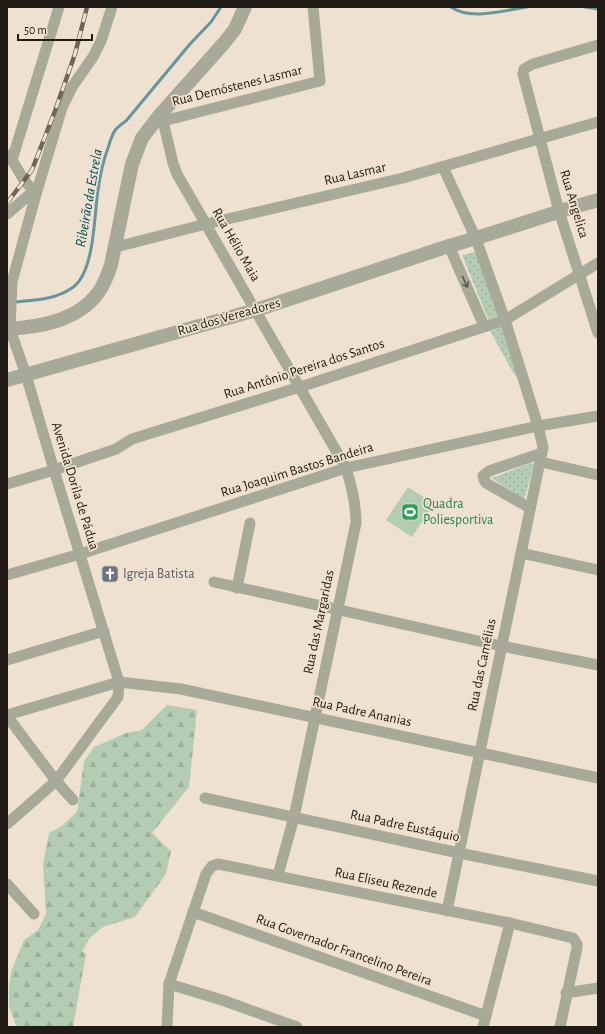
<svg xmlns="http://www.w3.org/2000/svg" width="605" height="1034" font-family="'Alegreya Sans',sans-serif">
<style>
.forest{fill:url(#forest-firs)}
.park{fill:url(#park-dots)}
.pitch{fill:#b5ccb4}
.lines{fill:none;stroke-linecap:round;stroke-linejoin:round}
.stream{stroke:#63969f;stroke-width:3}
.minor{stroke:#a7aa98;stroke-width:11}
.tertiary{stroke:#a7aa98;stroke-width:14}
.rail-casing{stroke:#6e655a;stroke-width:4.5}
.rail{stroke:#efe1cf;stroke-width:3;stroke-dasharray:9;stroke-linecap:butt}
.oneway{stroke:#5d5b4f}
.labels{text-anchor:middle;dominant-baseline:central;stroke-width:3.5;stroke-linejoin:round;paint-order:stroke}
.street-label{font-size:14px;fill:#201b14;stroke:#efe1cf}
.leisure-label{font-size:14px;fill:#27864d;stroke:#efe1cf;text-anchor:start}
.worship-label{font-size:14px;fill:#5b616d;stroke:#efe1cf;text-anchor:start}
.water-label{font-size:15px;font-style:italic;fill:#004e59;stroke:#efe1cf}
</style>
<defs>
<pattern id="forest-firs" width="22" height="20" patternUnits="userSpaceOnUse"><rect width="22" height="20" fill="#b5ccb4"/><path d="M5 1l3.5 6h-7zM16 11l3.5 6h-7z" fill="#9baf9a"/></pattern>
<pattern id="park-dots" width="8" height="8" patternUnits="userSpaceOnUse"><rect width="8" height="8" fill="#b5ccb4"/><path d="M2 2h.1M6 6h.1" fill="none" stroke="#9baf9a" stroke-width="1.8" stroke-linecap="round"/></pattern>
</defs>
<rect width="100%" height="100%" fill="#efe1cf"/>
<path class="forest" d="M167,705l30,5 -8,77 -37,46 19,18 -5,23 -31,43 -32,10 -13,11 -8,13 4,3 -13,73h-55l-3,-4 -6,-17v-17l2,-17 13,-32 14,-10 8,-16 -3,-49 6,-32 14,-8 14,-13 7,-51 10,-14 32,-14 16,-3z"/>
<g class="park">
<path d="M476,252l23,64 -11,3 -26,-64z"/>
<path d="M504,326l15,53 -5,-5 -24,-43z"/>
<path d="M530,463l4,1 -9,33 -4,1 -29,-20z"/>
</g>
<path class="pitch" d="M408,487l26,17 -22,33 -26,-17z"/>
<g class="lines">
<g class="stream">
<path d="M451,7c20,14 54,3 76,0"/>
<path d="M585,7l13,2"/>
<path d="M14,302c21,-2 40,-2 58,-14 23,-15 22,-73 26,-98 2,-14 5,-29 10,-42 2,-7 4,-14 8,-19 3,-3 7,-6 10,-8l64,-77 21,-22 10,-15"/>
</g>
<g class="minor">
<path d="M598,45l-65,19 -9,5 -1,5 36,137 39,122"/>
<path d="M159,116l4,5 10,42 4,11 169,294c6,19 10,35 10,55l-62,294 -16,58"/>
<path d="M163,121l157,-40 -7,-74"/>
<path d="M9,155l15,25 12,14"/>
<path d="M12,160l47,-153"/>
<path d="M443,167l33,72 29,81 33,106 5,21 -96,464"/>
<path d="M7,214l22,-19 7,-1"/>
<path d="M449,246l35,80"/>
<path d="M116,247l90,-23 197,-46 195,-56"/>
<path d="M541,462l57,13"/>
<path d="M7,484l47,-14 62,-21 16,-10 168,-52 205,-67 93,-57"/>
<path d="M530,508l-44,-25 -2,-3 -1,-4 6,-5 53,-18"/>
<path d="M521,553l77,17"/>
<path d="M7,575l73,-21 266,-86 192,-42 60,-10"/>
<path d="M214,582l287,64 97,19"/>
<path d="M237,588l13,-65"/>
<path d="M7,660l97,-29"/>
<path d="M7,715l112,-33 62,7 417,89"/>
<path d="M7,716l49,65 17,19"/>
<path d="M205,798l254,55 139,28"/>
<path d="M7,824l49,-43 62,-84 1,-15 -65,-212 -28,-95 -16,-46 2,-47 24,-88 26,-86 10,-21 21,-30 8,-16 11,-34"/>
<path d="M7,884l27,30"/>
<path d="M193,912l293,104"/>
<path d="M169,984l53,16 75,27"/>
<path d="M566,993l32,-5"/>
<path d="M167,1027l2,-43 37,-110 6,-8 6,-2 292,59 63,15 4,6v4l-17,79"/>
<path d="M483,1027l27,-104"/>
</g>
<g class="tertiary">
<path d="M7,329c33,-2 70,-8 91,-36 6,-8 10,-19 13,-28l21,-101 10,-26 17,-22 65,-73 11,-14 10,-22"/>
<path d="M7,380l249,-70 193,-64c50,-14 99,-32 149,-46"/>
</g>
<defs>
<path id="rail" d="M7,203l25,-33 23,-59 20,-57 12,-47"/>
</defs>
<use href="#rail" class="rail-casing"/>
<use href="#rail" class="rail"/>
</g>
<defs><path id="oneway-shaft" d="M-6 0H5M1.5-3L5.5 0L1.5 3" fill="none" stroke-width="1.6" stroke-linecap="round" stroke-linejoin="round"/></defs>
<use class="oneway" href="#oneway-shaft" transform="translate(465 282) rotate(66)"/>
<defs>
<symbol id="stadium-square" viewBox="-11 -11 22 22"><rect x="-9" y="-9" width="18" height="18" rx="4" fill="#2e9e5b" stroke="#efe1cf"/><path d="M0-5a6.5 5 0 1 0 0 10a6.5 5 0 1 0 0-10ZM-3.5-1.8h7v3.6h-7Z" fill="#fff"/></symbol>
<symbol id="church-square" viewBox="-11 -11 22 22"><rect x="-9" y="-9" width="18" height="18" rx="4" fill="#6b7280" stroke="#efe1cf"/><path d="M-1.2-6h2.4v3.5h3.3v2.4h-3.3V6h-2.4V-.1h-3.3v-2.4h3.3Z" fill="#fff"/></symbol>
</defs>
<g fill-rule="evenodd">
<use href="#stadium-square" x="400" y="502" width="20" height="20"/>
<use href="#church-square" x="100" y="564" width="20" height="20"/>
</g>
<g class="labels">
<g class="street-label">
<text transform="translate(237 86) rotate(-14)">Rua Demóstenes Lasmar</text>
<text transform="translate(355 174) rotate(-13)">Rua Lasmar</text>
<text transform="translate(574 204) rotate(73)">Rua Angelica</text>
<text transform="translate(236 245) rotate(60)">Rua Hélio Maia</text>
<text transform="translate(229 317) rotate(-16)">Rua dos Vereadores</text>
<text transform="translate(304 369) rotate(-18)">Rua Antônio Pereira dos Santos</text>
<text transform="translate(297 470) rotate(-17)">Rua Joaquim Bastos Bandeira</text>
<text transform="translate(75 486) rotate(73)">Avenida Dorila de Pádua</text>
<text transform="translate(319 622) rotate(-78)">Rua das Margaridas</text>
<text transform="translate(482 665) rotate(-78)">Rua das Camélias</text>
<text transform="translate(362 712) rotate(12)">Rua Padre Ananias</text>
<text transform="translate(405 826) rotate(12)">Rua Padre Eustáquio</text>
<text transform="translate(386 883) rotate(12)">Rua Eliseu Rezende</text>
<text transform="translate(344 950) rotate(20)">Rua Governador Francelino Pereira</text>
</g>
<g class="leisure-label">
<text x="423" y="504">Quadra<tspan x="423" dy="16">Poliesportiva</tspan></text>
</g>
<g class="worship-label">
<text x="123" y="574">Igreja Batista</text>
</g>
<g class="water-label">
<text transform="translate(89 198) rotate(-80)">Ribeirão da Estrela</text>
</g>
</g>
<rect width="605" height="1034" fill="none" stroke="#201b14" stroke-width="16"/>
<path d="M18 34v6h74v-6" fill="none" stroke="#201b14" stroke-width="2"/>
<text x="24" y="34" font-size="12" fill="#201b14" stroke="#efe1cf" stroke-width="3" paint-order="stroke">50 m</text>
</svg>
